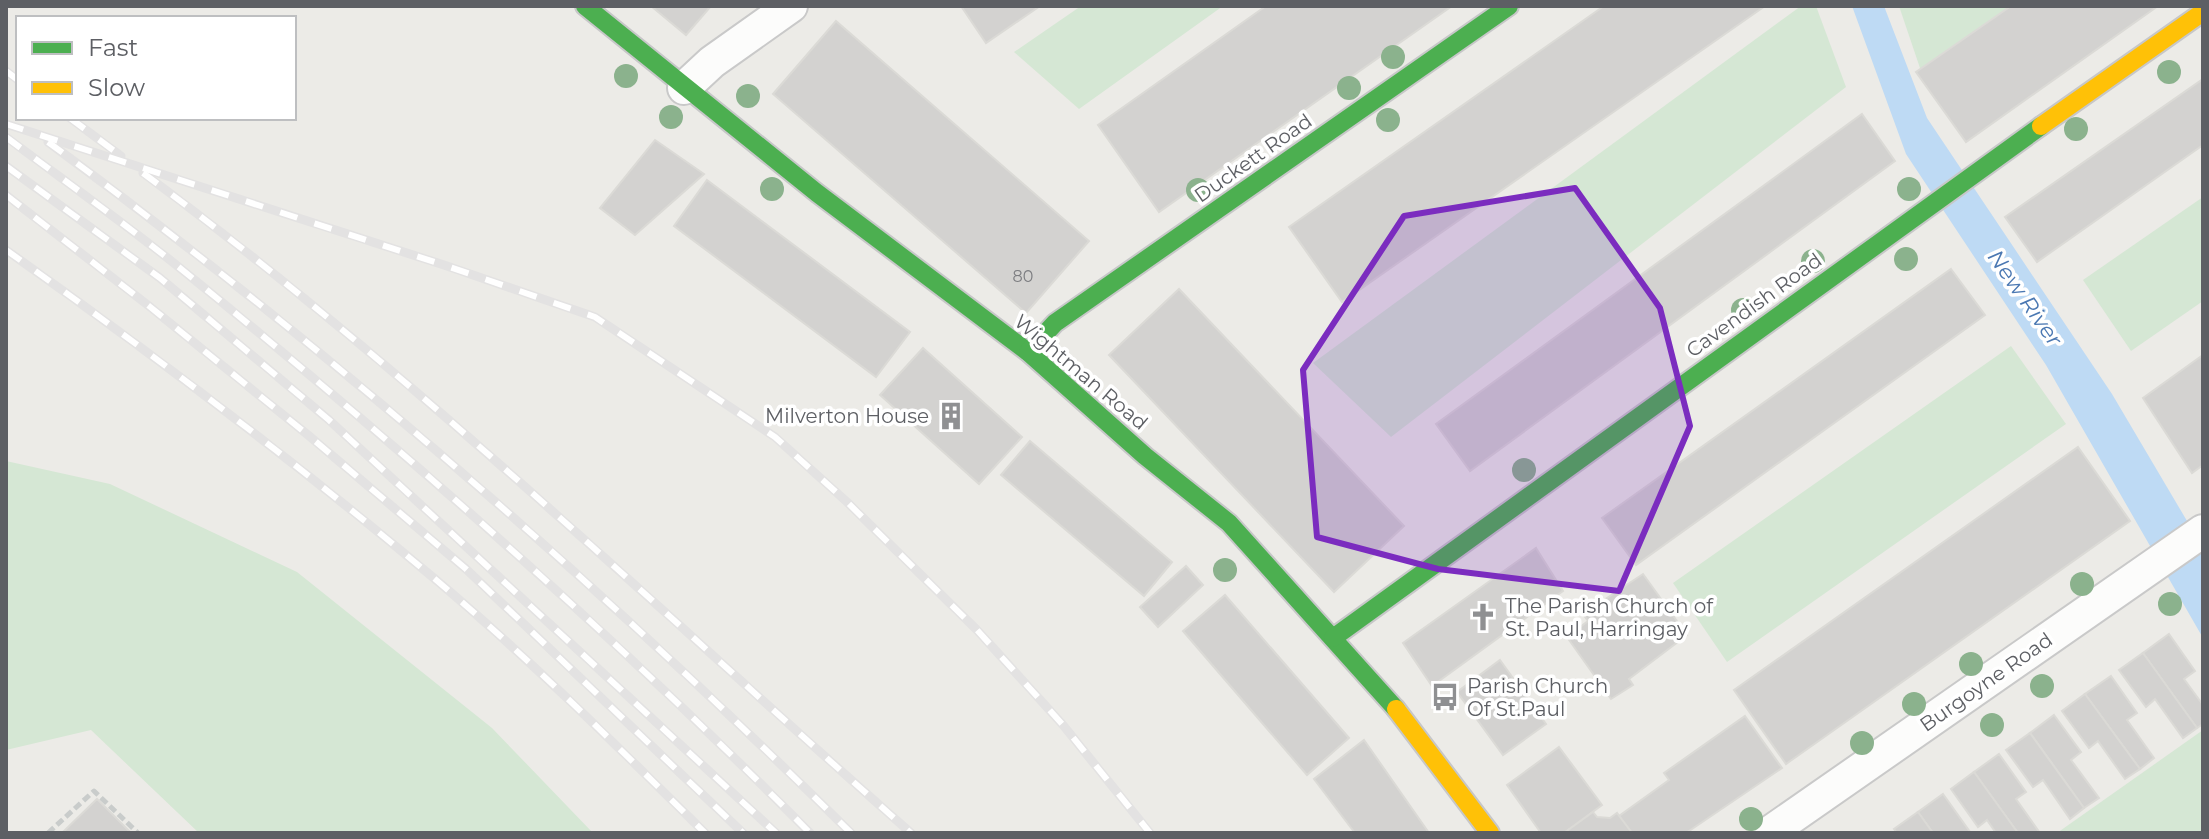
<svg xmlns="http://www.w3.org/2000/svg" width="2209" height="839" font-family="Montserrat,sans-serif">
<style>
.green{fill:#d5e7d4}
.water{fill:#bedaf4}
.building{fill:#d3d2d0;stroke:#dbdad6;stroke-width:2}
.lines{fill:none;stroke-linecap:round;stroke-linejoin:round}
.street-casing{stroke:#c9c9c9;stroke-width:36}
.fast-casing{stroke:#c7c7c8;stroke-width:22}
.slow-casing{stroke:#c7c7c8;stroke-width:22}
.path{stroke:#c9cccb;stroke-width:5;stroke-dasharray:8 4;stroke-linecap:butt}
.street{stroke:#fcfcfb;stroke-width:32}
.fast{stroke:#4caf50;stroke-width:18}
.slow{stroke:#ffc107;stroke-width:18}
.rail-casing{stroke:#e3e2e2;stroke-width:9}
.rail{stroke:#fff;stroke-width:6;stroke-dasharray:18;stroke-linecap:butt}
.tree{fill:#8bb28d}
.marked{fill:#7b2cbf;fill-opacity:0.2;stroke:#7b2cbf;stroke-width:6;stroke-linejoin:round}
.labels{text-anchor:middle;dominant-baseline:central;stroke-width:7;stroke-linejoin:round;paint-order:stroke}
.number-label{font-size:16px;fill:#7c7d80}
.street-label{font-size:20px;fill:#5d5f64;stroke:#fff}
.poi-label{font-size:20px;fill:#5d5f64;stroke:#fff;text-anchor:start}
.water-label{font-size:22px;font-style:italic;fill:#4b78b2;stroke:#fff}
</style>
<rect width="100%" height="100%" fill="#ecebe7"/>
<g class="green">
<path d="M1081,6h142l-144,103 -65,-57z"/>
<path d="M1801,6h15l30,81 -455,350 -78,-74z"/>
<path d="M1899,6h112l-90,65z"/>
<path d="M2203,197v104l-72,50 -48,-71z"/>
<path d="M2011,346l55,78 -339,238 -54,-79z"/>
<path d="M6,461l104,23 187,88 195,156 101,105h-394l-108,-103 -85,20z"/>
<path d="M2203,730v103h-146z"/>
</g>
<path class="water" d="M1852,6h32l43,112 185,276 91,154v90l-157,-273 -140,-211z"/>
<g class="building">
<path d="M651,6h60l-25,29z"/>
<path d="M961,6h79l-54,37z"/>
<path d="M1266,6h186l-293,206 -61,-87z"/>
<path d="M1604,6h161l-423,296 -53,-75z"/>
<path d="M2011,6h147l-192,136 -50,-70z"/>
<path d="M836,21l253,220 -63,72 -253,-219z"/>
<path d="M2203,79v66l-166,117 -32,-45z"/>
<path d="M1862,114l33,47 -425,310 -34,-47z"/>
<path d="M655,140l49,34 -69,61 -35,-27z"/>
<path d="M707,180l203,152 -34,45 -202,-151z"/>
<path d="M1951,269l34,46 -349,250 -34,-47z"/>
<path d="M1179,289l225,237 -70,66 -225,-237z"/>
<path d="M923,348l99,89 -43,47 -99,-89z"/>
<path d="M2203,355v110l-11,8 -49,-75z"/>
<path d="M1030,441l142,121 -28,34 -143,-121z"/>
<path d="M2078,447l52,74 -344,243 -52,-74z"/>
<path d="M1536,548l27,43 -131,95 -29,-43z"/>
<path d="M1186,566l17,19 -45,42 -18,-20z"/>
<path d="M1643,574l44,61 -58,44 4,6 -22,14 -44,-62 21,-16 -5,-7z"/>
<path d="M1225,595l124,143 -42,37 -124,-144z"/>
<path d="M2169,634l26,37 -11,8 19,26v19l-6,4 -54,-75z"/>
<path d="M2143,653l54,75 -14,10 -28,-39 -9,8 -27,-37z"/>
<path d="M1500,660l46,64 -43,31 -46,-63z"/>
<path d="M2111,676l26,37 -10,7 27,38 -14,11 -55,-75z"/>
<path d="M2085,694l55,75 -15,10 -27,-38 -9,7 -27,-37z"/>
<path d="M2054,715l27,37 -10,8 28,38 -15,10 -54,-75z"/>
<path d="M1745,716l37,52 -96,65h-54l-13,-17 50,-36 -5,-7z"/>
<path d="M2030,733l54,75 -14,11 -27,-39 -10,7 -27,-37z"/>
<path d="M1364,740l65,93h-74l-41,-54z"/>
<path d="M1559,747l43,58 -38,28h-23l-34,-48z"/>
<path d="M1999,754l27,38 -10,7 24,34h-22l-44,-61z"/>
<path d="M1974,772l44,61h-22l-9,-13 -9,7 -27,-38z"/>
<path d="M1943,794l27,38 -1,1h-36l-15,-21z"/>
<path d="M97,799l34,34h-69z"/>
<path d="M1593,812l4,5 13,1 7,-5 15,20h-68z"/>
<path d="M1918,812l15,21h-36l-3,-4z"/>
</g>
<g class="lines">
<defs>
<g id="street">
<path d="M684,88l28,-26 79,-56"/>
<path d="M1769,833l434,-302"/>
</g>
<g id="fast">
<path d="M585,6l232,187 211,159 117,104 84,67 167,186"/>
<path d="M1028,352l27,-29 454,-317"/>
<path d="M1333,638l708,-512"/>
</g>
<g id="slow">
<path d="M2041,126l162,-114"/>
<path d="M1396,709l94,124"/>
</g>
</defs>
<use href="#street" class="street-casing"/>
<use href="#fast" class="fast-casing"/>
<use href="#slow" class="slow-casing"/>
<path class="path" d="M48,833l46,-42 44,42"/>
<use href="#street" class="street"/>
<use href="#fast" class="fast"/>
<use href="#slow" class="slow"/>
<defs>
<g id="rail">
<path d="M6,71l12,9"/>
<path d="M70,118l51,38"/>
<path d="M6,124l438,141 151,52 180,120 72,65 130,128 86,95 87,108"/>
<path d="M6,137c56,42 114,83 169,127 221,179 435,367 635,569"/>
<path d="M48,142c285,209 552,443 803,691"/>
<path d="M6,166l154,112 169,142 447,413"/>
<path d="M143,173c272,201 515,437 768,660"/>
<path d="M6,195l143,111 159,129 158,134 277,264"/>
<path d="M6,250c147,104 291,213 429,329 95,80 182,167 270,254"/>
</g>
</defs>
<use href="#rail" class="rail-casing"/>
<use href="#rail" class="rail"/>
</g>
<g class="tree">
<circle cx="1393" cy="57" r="12"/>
<circle cx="2169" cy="72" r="12"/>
<circle cx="626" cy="76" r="12"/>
<circle cx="1349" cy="88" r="12"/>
<circle cx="748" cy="96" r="12"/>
<circle cx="671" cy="117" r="12"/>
<circle cx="1388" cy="120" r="12"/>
<circle cx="2076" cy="129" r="12"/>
<circle cx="772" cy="189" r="12"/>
<circle cx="1909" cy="189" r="12"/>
<circle cx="1198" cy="190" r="12"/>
<circle cx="1906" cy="259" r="12"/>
<circle cx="1813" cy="261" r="12"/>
<circle cx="1743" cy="310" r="12"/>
<circle cx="1524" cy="470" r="12"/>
<circle cx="1225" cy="570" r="12"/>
<circle cx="2082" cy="584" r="12"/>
<circle cx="2170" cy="604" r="12"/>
<circle cx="1971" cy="664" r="12"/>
<circle cx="2042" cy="686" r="12"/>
<circle cx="1914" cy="704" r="12"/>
<circle cx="1992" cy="725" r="12"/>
<circle cx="1862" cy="743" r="12"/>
<circle cx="1751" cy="819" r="12"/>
</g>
<path class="marked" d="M1575,188l85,120 30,118 -71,165 -181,-22 -121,-32 -14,-167 101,-154z"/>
<defs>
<symbol id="building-bare" viewBox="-9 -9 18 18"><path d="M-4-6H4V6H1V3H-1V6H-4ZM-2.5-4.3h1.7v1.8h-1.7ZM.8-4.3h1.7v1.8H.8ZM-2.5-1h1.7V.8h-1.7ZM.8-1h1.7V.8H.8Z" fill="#8f9092" stroke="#fff" stroke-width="2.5" paint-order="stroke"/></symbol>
<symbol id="church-bare" viewBox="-9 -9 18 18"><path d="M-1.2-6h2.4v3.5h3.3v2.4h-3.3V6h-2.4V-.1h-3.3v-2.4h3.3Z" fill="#8f9092" stroke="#fff" stroke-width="2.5" paint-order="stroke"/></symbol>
<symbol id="bus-bare" viewBox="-9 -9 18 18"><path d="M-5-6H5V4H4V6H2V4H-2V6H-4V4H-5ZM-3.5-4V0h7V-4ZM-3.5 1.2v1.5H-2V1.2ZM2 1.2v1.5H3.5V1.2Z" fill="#8f9092" stroke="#fff" stroke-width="2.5" paint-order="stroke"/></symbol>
</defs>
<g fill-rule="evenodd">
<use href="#building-bare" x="931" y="396" width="40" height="40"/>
<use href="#church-bare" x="1463" y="597" width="40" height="40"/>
<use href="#bus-bare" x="1425" y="677" width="40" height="40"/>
</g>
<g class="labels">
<g class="number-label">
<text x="1023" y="276">80</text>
</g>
<g class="street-label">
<text transform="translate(1253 158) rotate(-35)">Duckett Road</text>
<text transform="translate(1754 305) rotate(-36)">Cavendish Road</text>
<text transform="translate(1081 372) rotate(40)">Wightman Road</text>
<text transform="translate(1986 682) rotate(-35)">Burgoyne Road</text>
</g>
<g class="poi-label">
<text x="929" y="416" text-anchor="end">Milverton House</text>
<text x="1505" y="606">The Parish Church of<tspan x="1505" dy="23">St. Paul, Harringay</tspan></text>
<text x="1467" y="686">Parish Church<tspan x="1467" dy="23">Of St.Paul</tspan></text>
</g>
<g class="water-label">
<text transform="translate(2025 298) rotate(55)">New River</text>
</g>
</g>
<rect width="2209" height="839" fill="none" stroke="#5d5f64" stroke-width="16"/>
<rect x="16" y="16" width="280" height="104" fill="#ffffff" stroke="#bebfc1" stroke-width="2"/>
<rect x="32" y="42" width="40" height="12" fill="#4caf50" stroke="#bebfc1" stroke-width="2"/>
<text x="88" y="56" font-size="24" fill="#5d5f64">Fast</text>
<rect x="32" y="82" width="40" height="12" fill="#ffc107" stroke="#bebfc1" stroke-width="2"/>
<text x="88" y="96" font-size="24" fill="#5d5f64">Slow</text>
</svg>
